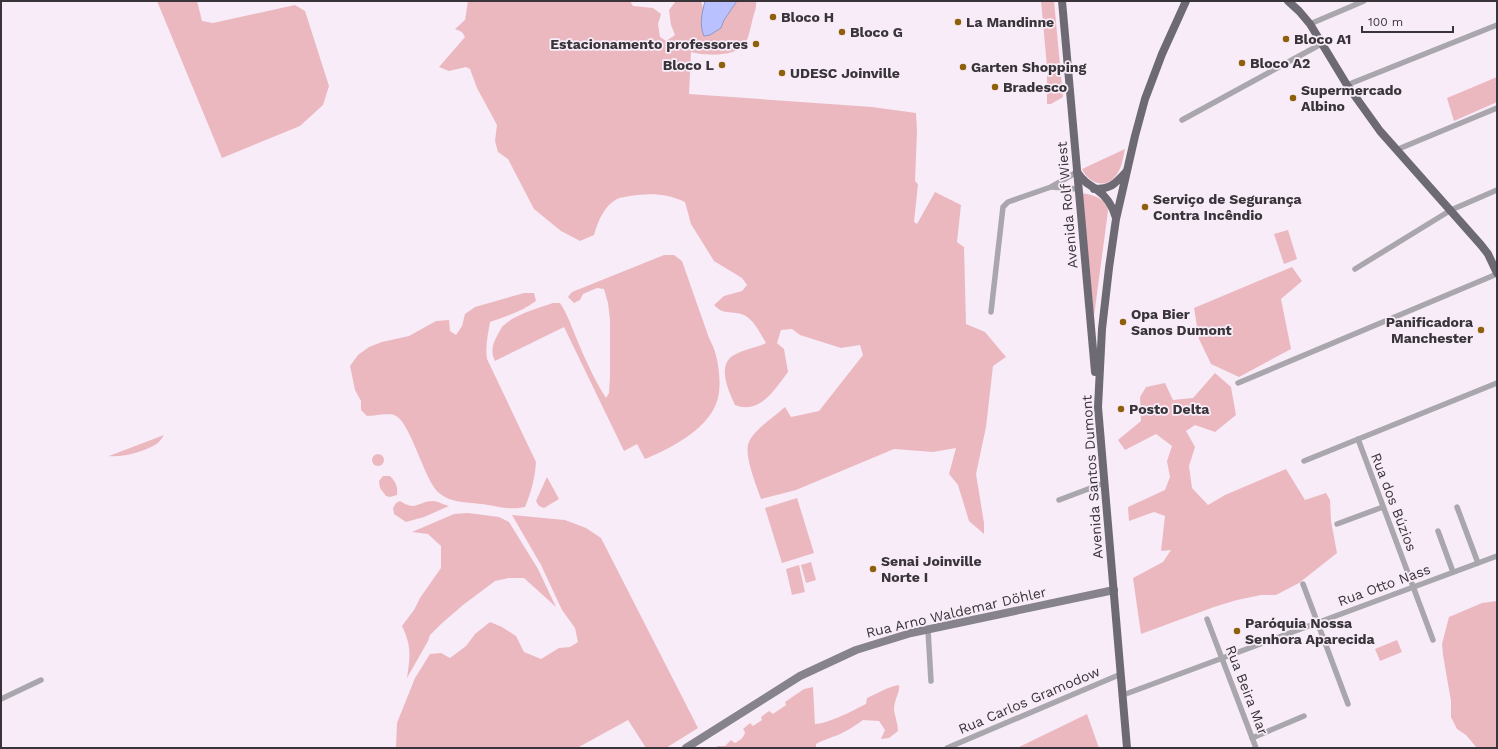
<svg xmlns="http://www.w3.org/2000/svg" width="1498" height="749" font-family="'Work Sans',sans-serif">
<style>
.green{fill:#ecb8c0}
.water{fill:#b9c1ff;stroke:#9297c4}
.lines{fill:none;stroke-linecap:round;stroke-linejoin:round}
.minor{stroke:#a9a7ad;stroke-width:5.5}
.secondary{stroke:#86838c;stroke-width:8}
.primary{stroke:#6e6a74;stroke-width:8}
.poi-dot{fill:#8f600b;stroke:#f7ecf8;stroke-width:1.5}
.labels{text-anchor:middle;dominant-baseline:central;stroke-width:3.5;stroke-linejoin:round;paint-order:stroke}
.poi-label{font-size:14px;font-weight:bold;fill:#383439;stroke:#f7ecf8;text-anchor:start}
.street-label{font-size:14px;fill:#383439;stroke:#f7ecf8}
</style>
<rect width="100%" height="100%" fill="#f7ecf8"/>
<g class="green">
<path d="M157,1h40l5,20 11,2 82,-18 10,6 24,75 -6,19 -23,21 -78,32z"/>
<path d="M468,1h162l3,5 20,2 8,6 -3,10 2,13 6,4 9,-6 -4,-10 -2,-15 7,-9h25l2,7 -1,23 19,-3 3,-8 13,-19h19c1,8 -3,14 -4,21 -2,7 -3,15 -7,22 -9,13 -40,12 -54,8l-2,42 183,13 44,6 1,18 -2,50 3,3 -4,38 3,2 18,-32 26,13 -4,37 7,5 2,77 19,8 21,25 -13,9 -7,61 -10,47 8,49v11l-15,-13 -11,-36 -9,-11 7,-26 -23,4 -39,-3 -98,41 -35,9c-4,-12 -18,-45 -12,-57 6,-13 25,-25 36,-35l6,10 28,-6 44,-56 -3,-10 -19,3 -41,-13 -8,-6 -11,1 -4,13 7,6 4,23c-13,17 -28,43 -53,33 -6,-13 -19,-40 -1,-50 10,-6 22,-7 32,-12 -6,-10 -12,-23 -22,-28 -12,-5 -20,1 -30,-10l10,-9 18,-5 5,-6 -5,-7 -28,-17 -23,-37 -6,-22c-19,-9 -35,-9 -55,-6 -4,1 -9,1 -13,3 -13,7 -19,22 -23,36l-14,6 -19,-10 -27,-22 -26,-50 -10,-7 -3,-11 2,-16 -20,-37 -7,-19 -4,-2 -17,4 -10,-4 26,-30 -3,-5 -7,-3 10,-9z"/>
<path d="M1041,1h13l9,96 -12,7h-4v-37z"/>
<path d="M1497,77v25l-43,19 -7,-23z"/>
<path d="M1125,149c-2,9 -3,18 -8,25 -10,16 -28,10 -35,-5z"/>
<path d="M1081,193c12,2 24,4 27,18l-14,105z"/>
<path d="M1288,230l9,29 -13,5 -10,-30z"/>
<path d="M664,255h10l8,6 27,77c6,11 9,22 10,35 1,10 1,21 -3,31 -10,26 -46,45 -71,55l-8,-15 -13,7 -60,-124 -69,34c-4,-8 -3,-15 1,-23 2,-4 4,-8 6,-11 11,-12 36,-19 51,-24h7c8,12 12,25 18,39 8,19 17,39 28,56l3,-5 1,-17v-56l-2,-17 -4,-14 -7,-1 -14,6 -3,6 -6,3 -6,-6 4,-5z"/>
<path d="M1292,267l10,14 -21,18 10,50 -52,28 -28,-13 -12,-25 -5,-31z"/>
<path d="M524,293h10l2,8c-13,10 -30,15 -46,21 -2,13 -5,24 -3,37l49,103c-1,16 -5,31 -11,45 -18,4 -29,-2 -45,-3 -15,-2 -29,-1 -41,-11 -15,-12 -29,-74 -45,-78 -6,-2 -20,1 -27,1l-6,-6v-9l-6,-11 -5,-24 8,-11 11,-8 13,-5 27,-6 27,-15 13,-1 1,11 6,4 6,-9 3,-12 10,-7z"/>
<path d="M1215,373l16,14 5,28 -21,17 -20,-7 -9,6 9,16 -6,19 3,22 16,17 17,-10 61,-26 19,31 21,-7 4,7 1,21 6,32 -38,30 -23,12h-15l-24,5 -23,7 -73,27 -8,-56 30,-16 8,-12 -10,1 4,-35 -11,-4 -25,9 -1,-14 37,-17 5,-13 -3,-16 5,-15 -16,-12 -31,16 -7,-10 23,-19 -1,-24 6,-10 19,-4 8,17 20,-2z"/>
<path d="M164,435c-2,3 -4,6 -6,8 -11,8 -36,15 -49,13z"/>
<circle cx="378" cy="460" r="6"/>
<path d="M383,476h7c6,6 8,11 7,19l-7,2 -4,-1 -6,-8 -1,-7z"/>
<path d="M547,477l12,22 -15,9 -5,-2 -3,-5z"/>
<path d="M797,498l17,55 -32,10 -17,-55z"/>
<path d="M400,501c17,11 18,0 33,0 5,0 11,4 16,5l-25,11 -18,5 -12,-8 -1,-6 3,-5z"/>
<path d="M468,513l31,4 10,5 29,47 18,38 -32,-29h-15l-14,3 -32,24 -22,19 -11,11 -2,6 -21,37c3,-22 5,-31 -5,-52l12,-16 6,-12 21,-30v-22l-13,-12 -16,-2 42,-18z"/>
<path d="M512,515l53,5 21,8 15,10 97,190 -32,20h-20l-18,-28 -51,28h-181l1,-25 18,-45 15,-24 11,-1 9,5 16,-12 9,-12 15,-12 12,5 14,9 8,16 17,7 18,-11 11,-1 8,-5 -3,-14 -13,-18 -21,-45z"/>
<path d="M811,562l5,18 -10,3 -5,-18z"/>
<path d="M799,565l6,27 -13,3 -6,-26z"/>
<path d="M1497,601v147h-20l-11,-13 -9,-6 -6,-12v-16l-8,-46 -1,-11 7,-27 33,-14z"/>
<path d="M1397,640l5,12 -22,9 -5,-12z"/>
<path d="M899,685c1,8 -5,15 -5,25 1,7 4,14 4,21l-9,7 -8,1 4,-9 -6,-9 -16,-1c-8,6 -16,11 -25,15 -8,3 -15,5 -22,9v4h-99v-2h8l6,-6 4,3c5,-3 9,-5 10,-11l-2,-3 7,-6 3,3 9,-6 -1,-3 8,-6 4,3 13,-9 -1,-3 19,-13 9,-2 2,37c15,-1 37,-13 51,-20l1,-6c12,-5 19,-11 32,-13z"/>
<path d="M1087,714l12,34h-82z"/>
</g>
<path class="water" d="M705,1h32l-13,19 -3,8 -11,7 -6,1c-5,-10 -2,-24 1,-35z"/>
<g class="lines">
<g class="minor">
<path d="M1310,24l54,-23"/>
<path d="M1347,85l150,-60"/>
<path d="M1182,120l141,-77"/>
<path d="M1396,150l101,-42"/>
<path d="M1051,187l27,2"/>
<path d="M1355,269l96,-59 46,-20"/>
<path d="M991,312l12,-105 5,-5 43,-15 26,-15"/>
<path d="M1238,383l259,-109"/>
<path d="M1358,439l75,201"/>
<path d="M1304,461l193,-78"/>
<path d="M1059,500l45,-17"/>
<path d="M1457,507l21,56"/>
<path d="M1337,524l46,-17"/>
<path d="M1438,531l15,41"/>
<path d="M1303,584l45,120"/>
<path d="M1207,619l49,129"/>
<path d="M928,630l3,51"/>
<path d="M1123,695l374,-139"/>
<path d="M1,699l40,-19"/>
<path d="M1252,738l52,-22"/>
<path d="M947,748l174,-74"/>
</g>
<path class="secondary" d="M686,748l114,-72 56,-26 55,-17 203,-43"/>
<g class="primary">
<path d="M1062,1l33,371"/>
<path d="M1288,1l11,10 11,13 37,61 33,46 101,114 7,9 9,19"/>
<path d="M1077,172c6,9 11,12 19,17 10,7 17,18 20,29"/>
<path d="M1094,189c17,0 21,-5 32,-17"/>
<path d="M1127,748l-29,-341 4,-78 7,-61 7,-49 19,-83 10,-37 17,-45 24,-53"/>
</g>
</g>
<g class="poi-dot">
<circle cx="773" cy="17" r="4"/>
<circle cx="958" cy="22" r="4"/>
<circle cx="842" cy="32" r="4"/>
<circle cx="1286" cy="39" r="4"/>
<circle cx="756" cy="44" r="4"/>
<circle cx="1242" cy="63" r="4"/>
<circle cx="722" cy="65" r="4"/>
<circle cx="963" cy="67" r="4"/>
<circle cx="782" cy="73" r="4"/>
<circle cx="995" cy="87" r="4"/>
<circle cx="1293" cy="98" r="4"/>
<circle cx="1145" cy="207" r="4"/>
<circle cx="1123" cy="322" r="4"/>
<circle cx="1481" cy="330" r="4"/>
<circle cx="1121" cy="409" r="4"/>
<circle cx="873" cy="569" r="4"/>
<circle cx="1237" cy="631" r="4"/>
</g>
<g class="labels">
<g class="poi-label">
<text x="781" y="17">Bloco H</text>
<text x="966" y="22">La Mandinne</text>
<text x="850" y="32">Bloco G</text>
<text x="1294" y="39">Bloco A1</text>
<text x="748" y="44" text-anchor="end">Estacionamento professores</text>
<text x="1250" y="63">Bloco A2</text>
<text x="714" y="65" text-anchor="end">Bloco L</text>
<text x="971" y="67">Garten Shopping</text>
<text x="790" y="73">UDESC Joinville</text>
<text x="1003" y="87">Bradesco</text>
<text x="1301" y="90">Supermercado<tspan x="1301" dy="16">Albino</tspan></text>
<text x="1153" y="199">Serviço de Segurança<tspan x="1153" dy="16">Contra Incêndio</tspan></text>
<text x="1131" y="314">Opa Bier<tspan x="1131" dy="16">Sanos Dumont</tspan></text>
<text x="1473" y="322" text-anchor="end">Panificadora<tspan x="1473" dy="16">Manchester</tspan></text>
<text x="1129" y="409">Posto Delta</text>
<text x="881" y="561">Senai Joinville<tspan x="881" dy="16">Norte I</tspan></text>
<text x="1245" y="623">Paróquia Nossa<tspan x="1245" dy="16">Senhora Aparecida</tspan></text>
</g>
<g class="street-label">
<text transform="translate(1067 205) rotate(-95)">Avenida Rolf Wiest</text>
<text transform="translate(1092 477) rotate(-94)">Avenida Santos Dumont</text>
<text transform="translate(1394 502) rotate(69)">Rua dos Búzios</text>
<text transform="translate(1384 585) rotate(-20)">Rua Otto Nass</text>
<text transform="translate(956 612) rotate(-13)">Rua Arno Waldemar Döhler</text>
<text transform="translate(1247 690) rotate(69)">Rua Beira Mar</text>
<text transform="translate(1029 700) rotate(-23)">Rua Carlos Gramodow</text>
</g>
</g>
<rect width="1498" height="749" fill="none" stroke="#383439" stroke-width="4"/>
<path d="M1362 26v6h91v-6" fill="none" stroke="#383439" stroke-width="2"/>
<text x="1368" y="26" font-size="12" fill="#383439" stroke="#f7ecf8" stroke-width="3" paint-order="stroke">100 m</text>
</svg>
